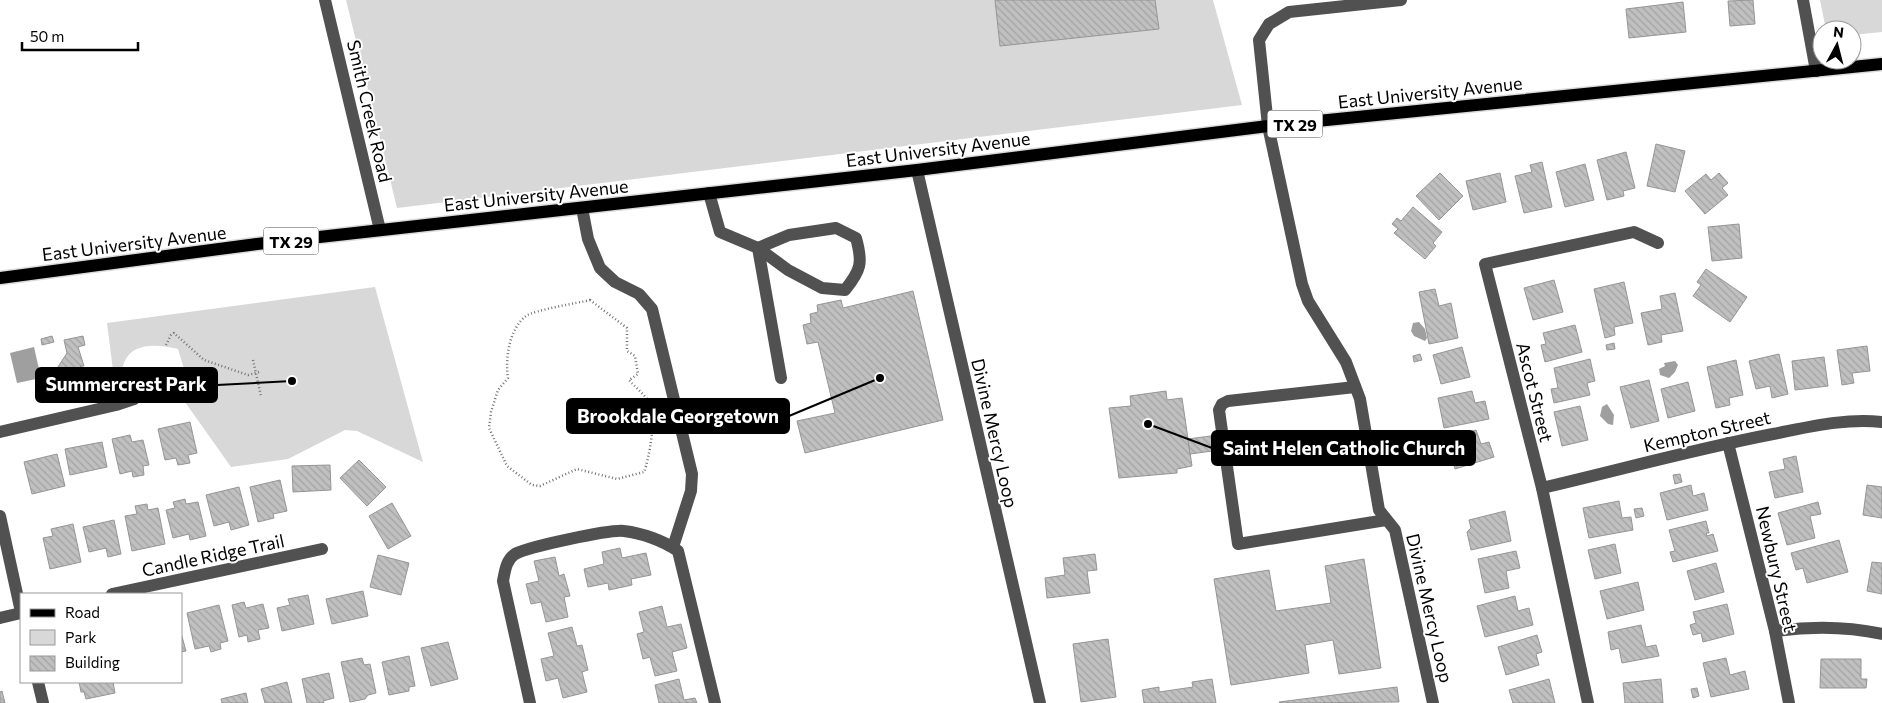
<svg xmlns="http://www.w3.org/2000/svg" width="1882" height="703" font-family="Commissioner,sans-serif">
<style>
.green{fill:#d8d8d8}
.water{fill:#9f9f9f}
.building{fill:url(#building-back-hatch);stroke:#959595}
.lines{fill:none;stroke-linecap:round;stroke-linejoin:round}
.major-casing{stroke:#dbdbdb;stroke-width:15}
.path{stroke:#737373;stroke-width:2.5;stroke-dasharray:1 2.5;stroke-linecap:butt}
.minor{stroke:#515151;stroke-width:12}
.major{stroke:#000;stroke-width:12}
.labels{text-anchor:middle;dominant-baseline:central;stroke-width:4;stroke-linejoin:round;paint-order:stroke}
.shield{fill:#fff;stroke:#4c4c4c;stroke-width:1}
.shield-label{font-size:16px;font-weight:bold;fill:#000}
.street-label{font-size:18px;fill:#000;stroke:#fff}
.leader{fill:none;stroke:#000;stroke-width:2}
.callout-dot{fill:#000;stroke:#fff;stroke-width:2}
.callout{fill:#000;stroke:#000;stroke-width:2}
.callout-label{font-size:19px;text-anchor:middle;font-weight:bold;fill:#fff}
</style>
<defs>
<pattern id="building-back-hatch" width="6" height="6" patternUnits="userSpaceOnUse" patternTransform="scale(1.25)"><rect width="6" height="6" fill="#c0c0c0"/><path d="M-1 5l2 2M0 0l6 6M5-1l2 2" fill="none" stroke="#a3a3a3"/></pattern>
</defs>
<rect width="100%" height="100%" fill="#fff"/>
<g class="green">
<path d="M346,0h867l29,105 -845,103z"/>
<path d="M1820,0h62v32l-30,3v-5h-26z"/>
<path d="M375,287l48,175 -66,-31 -12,-1 -57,29 -57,8 -51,-72 5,-23 -7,-23c-19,-4 -45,-8 -54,14 -3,8 -5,15 -9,23l-8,-63z"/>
</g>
<g class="water">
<path d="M1419,322l6,7 2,9 -2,3 -11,-5 -3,-5 2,-8z"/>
<path d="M34,347l7,31 -24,5 -7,-30z"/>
<path d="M1675,361l3,4 -3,7 -6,6 -9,-3 -1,-6 6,-3 -1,-3z"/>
<path d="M1607,404l7,11 -1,10 -5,-1 -8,-8 2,-9z"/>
</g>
<g class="building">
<path d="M995,0h160l4,29 -159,17z"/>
<path d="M1753,0l2,24 -25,2 -2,-25z"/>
<path d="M1683,2l3,30 -57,6 -3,-29z"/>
<path d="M1656,144l29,7 -10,41 -28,-6z"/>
<path d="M1626,152l9,36 -12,3 1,5 -17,4 -10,-40z"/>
<path d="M1542,162l10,45 -28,6 -9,-37 17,-4 -2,-7z"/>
<path d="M1585,164l9,36 -29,7 -9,-35z"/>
<path d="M1440,173l23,23 -24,24 -23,-24z"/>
<path d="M1500,173l6,29 -33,8 -7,-29z"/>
<path d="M1719,173l9,10 -6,5 6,7 -23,19 -20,-23 21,-17 5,6z"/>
<path d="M1413,207l29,25 -9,11 3,3 -11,13 -31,-26 4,-4 -6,-5 5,-6 4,3z"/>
<path d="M1739,224l3,34 -30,3 -4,-34z"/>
<path d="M1706,269l41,28 -17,25 -37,-26 8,-11 -4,-3z"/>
<path d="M1554,280l9,32 -30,8 -9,-32z"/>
<path d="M1624,282l9,41 -19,4 1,8 -10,3 -11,-49z"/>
<path d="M1435,289l4,17 12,-3 7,35 -29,6 -10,-52z"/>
<path d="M913,291l30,129 -138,33 -8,-32 38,-8 -17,-71 -11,2 -4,-19 8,-2 -1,-9 8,-2 -1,-7 24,-5 2,8z"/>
<path d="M1675,293l8,38 -22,4 1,7 -14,3 -7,-32 21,-4 -2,-13z"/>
<path d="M1575,325l7,27 -37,10 -4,-17 5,-1 -3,-11z"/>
<path d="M52,336l2,6 -12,3 -1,-6z"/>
<path d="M83,336l2,9 -7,2 6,19h-4l3,2 -4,6 -2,-1v3l-29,5 -2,-9 10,-2 11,-17 -3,-13z"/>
<path d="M1614,343l1,6 -8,1 -1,-5z"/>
<path d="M1867,346l3,25 -18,2 2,10 -12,2 -5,-35z"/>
<path d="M1462,347l8,30 -29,7 -8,-29z"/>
<path d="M1420,354l2,6 -8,2 -1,-6z"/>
<path d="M1779,354l9,40 -16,4 -2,-12 -14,3 -7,-28z"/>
<path d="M1824,357l4,29 -33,4 -3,-29z"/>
<path d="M1590,359l5,22 -8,2 3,12 -36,8 -3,-14 7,-1 -4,-20z"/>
<path d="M1736,360l7,35 -14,3 1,7 -14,3 -9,-41z"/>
<path d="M1649,380l10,41 -28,7 -11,-41z"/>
<path d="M1688,382l7,29 -27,7 -7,-29z"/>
<path d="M1166,391l1,9 15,-2 10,68 -15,3v4l-58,5 -10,-70 22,-2 -1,-10z"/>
<path d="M1472,391l3,12 10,-2 4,18 -45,9 -6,-30z"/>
<path d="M1580,406l8,34 -26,6 -8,-34z"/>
<path d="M190,422l7,31 -9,2 2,8 -12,2 -2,-7 -11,2 -7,-31z"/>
<path d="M1476,430l5,14 8,-2 5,15 -39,12 -9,-29z"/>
<path d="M130,435l2,7 11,-2 6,25 -6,1 1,9 -11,2 -1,-6 -12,3 -8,-35z"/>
<path d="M1218,435l2,15 -30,4 -2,-15z"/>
<path d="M102,442l5,25 -37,8 -5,-26z"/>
<path d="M57,454l8,32 -33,8 -8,-32z"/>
<path d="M1796,456l7,36 -28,6 -6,-26 16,-3 -2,-10z"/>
<path d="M359,460l27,27 -19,19 -27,-28z"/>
<path d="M330,465l1,25 -38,2 -1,-26z"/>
<path d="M1680,474l2,8 -7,2 -2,-9z"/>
<path d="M280,480l7,31 -14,3 1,4 -16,4 -8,-35z"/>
<path d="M1691,485l2,11 11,-3 4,17 -41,10 -7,-27z"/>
<path d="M1867,485l15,2v31l-19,-3z"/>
<path d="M239,487l10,38 -18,5 -2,-8 -15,4 -8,-31z"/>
<path d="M185,499l1,5 12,-2 8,34 -16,4 -1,-6 -16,4 -7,-28 9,-2 -2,-6z"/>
<path d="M1619,501l3,17 9,-1 2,13 -44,8 -6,-30z"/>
<path d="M1818,502l3,12 -11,2 5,22 -28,7 -9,-32z"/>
<path d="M392,503l19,33 -23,13 -19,-33z"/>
<path d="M147,504l1,6 10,-2 7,36 -33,7 -7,-35 12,-2 -2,-8z"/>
<path d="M1642,508l2,8 -8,2 -2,-9z"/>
<path d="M1505,511l6,30 -40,9 -4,-18 4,-4 -2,-8z"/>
<path d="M114,520l7,34 -13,3 -2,-9 -17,4 -6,-25z"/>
<path d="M1706,521l3,12h-3l1,3 6,-2 5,17 -45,11 -3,-10 5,-1 -6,-21z"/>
<path d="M73,524l8,38 -31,7 -7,-31 10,-2 -2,-7z"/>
<path d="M1839,540l9,32 -41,11 -4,-15 -7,2 -5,-17z"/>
<path d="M1615,544l6,29 -26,6 -7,-29z"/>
<path d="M620,548l2,10 24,-5 5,22 -20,4 1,6 -23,5 -1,-7 -20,4 -4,-18 20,-5 -2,-12z"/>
<path d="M1516,551l4,17 -14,3 3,17 -24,5 -7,-34z"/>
<path d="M1095,554l2,16 -10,1 3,22 -43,5 -2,-20 20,-3 -2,-17z"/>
<path d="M378,555l31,8 -8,32 -31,-8z"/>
<path d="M555,557l4,19 5,-2 6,22 -6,1 4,20 -22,5 -5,-20 -10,2 -5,-20 13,-3 -5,-20z"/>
<path d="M1364,559l17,109 -42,6 -6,-34 -28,5 4,28 -78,12 -17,-106 55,-9 7,41 55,-8 -6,-37z"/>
<path d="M1872,562l10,1v31l-15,-3z"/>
<path d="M1716,563l8,29 -29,8 -8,-29z"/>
<path d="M1638,582l6,28 -37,9 -7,-28z"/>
<path d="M363,591l5,25 -36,8 -6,-25z"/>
<path d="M308,595l6,29 -32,7 -5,-23 13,-3 -2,-6z"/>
<path d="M1515,596l3,15 11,-3 4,17 -48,12 -8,-31z"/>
<path d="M244,602l2,6 17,-4 6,24 -11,2 2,9 -12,3 -1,-7 -8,2 -7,-32z"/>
<path d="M1727,604l7,30 -31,8 -2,-9 -8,2 -3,-10 6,-2 -3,-11z"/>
<path d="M219,605l9,36 -8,2 1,6 -10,3 -2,-6 -14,3 -8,-36z"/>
<path d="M662,606l5,21 14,-3 6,24 -15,4 5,19 -22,5 -5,-19 -7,2 -6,-25 7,-2 -5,-20z"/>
<path d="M1641,625l5,22 10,-2 3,11 -37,7 -3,-15 -8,2 -3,-18z"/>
<path d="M572,627l5,19 5,-1 6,25 -6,2 5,20 -24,6 -5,-20 -12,3 -5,-22 13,-3 -6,-23z"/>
<path d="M181,633l5,18 -5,1z"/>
<path d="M1537,635l5,17 -6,2 3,11 -33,10 -8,-28z"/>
<path d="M1108,639l8,58 -35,5 -8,-58z"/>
<path d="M448,642l10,37 -27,7 -10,-38z"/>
<path d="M409,656l6,30 -6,1v4l-20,4 -7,-33z"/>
<path d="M362,658l2,7 6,-1 6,29 -8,2 -3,4 -15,3 -9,-40z"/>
<path d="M1726,658l4,17 15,-4 4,18 -38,8 -8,-34z"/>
<path d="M1821,659h40v20h6l-1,9h-46z"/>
<path d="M329,673l5,25 -11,3 1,2h-17l-5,-24z"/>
<path d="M679,679l5,21 11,-2 2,5h-38l-4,-18z"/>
<path d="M1212,679l4,24h-72l-2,-13 17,-3v5l34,-5 -1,-5z"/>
<path d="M1549,679l6,24h-42l-4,-13z"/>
<path d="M1661,679l2,24h-38l-2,-20z"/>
<path d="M79,682h34l2,11 -29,6 -2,-7h-3z"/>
<path d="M287,682l5,21h-27l-4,-14z"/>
<path d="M1397,687l2,15 -119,1 -1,-1z"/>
<path d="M1697,688l2,8 -6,2 -2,-9z"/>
<path d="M2,691l3,12h-5v-11z"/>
<path d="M246,693l2,10h-26l-1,-4z"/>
</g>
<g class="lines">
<defs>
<path id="major" d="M0,278l257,-34 660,-74 351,-44 614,-62"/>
</defs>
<use href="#major" class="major-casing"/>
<g class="path">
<path d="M590,300l37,28v23l8,5 3,18 -9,6c7,8 16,15 21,23 7,11 -1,57 -6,69l-27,7 -40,-10 -37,17 -8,-1 -25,-19 -18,-38 2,-16 7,-22 10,-12c-3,-19 1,-49 18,-62 8,-6 52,-13 64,-16z"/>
<path d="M166,345l5,-10 3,-2 30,27 44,15 11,-3"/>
<path d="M253,360l8,36"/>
</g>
<g class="minor">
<path d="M325,0l55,230"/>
<path d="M1401,0l-112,12 -20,12 -10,16 9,86 34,158 6,17 38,61 14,37 19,111 16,20 38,173"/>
<path d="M1803,0l13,71"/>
<path d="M917,170l123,533"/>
<path d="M709,193l11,39 38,16 23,130"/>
<path d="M582,208l6,31 12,29 15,14 24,12 13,15 40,165 -1,17 -18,56"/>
<path d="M836,228l20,10c7,25 5,32 -11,52l-23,-2 -34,-18 -30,-22 31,-13z"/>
<path d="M1355,387l-127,14 -6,3 -3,6 19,134 148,-24"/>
<path d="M0,432l116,-27 18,-6 19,-17"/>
<path d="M1728,443l47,188 14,72"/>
<path d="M1542,488c77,-18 153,-39 231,-54 36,-7 72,-16 109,-12"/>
<path d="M0,516l21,96"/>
<path d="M112,594l210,-45"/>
<path d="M0,618l21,-5"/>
<path d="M1775,631c37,-5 71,-5 107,3"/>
<path d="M38,682l5,21"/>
<path d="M530,703l-27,-122c2,-10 3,-21 12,-27 12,-7 96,-25 109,-23 18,2 40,10 54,20l37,152"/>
<path d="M1588,703l-46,-215 -57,-224 149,-32 24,11"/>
</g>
<use href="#major" class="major"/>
</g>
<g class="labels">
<g class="shield">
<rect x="1267.5" y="110.5" width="55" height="27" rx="4"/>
<rect x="263.5" y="227.5" width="55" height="27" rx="4"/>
</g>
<g class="shield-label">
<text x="1295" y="124">TX 29</text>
<text x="291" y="241">TX 29</text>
</g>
<g class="street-label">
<text transform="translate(1430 92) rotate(-6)">East University Avenue</text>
<text transform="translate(370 111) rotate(77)">Smith Creek Road</text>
<text transform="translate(938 149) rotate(-7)">East University Avenue</text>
<text transform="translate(536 195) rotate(-6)">East University Avenue</text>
<text transform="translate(134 243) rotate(-7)">East University Avenue</text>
<text transform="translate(1535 392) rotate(76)">Ascot Street</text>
<text transform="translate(1707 431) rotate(-13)">Kempton Street</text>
<text transform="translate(995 433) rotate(77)">Divine Mercy Loop</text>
<text transform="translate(213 555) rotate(-12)">Candle Ridge Trail</text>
<text transform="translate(1777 569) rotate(77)">Newbury Street</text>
<text transform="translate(1430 608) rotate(77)">Divine Mercy Loop</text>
</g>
</g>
<path class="leader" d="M292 381L217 385M880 378L789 416M1148 424L1212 448"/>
<g class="callout-dot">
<circle cx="292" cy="381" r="5"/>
<circle cx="880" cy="378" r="5"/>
<circle cx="1148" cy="424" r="5"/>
</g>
<g class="callout">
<rect x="36" y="368" width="181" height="34" rx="5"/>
<rect x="567" y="399" width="222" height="34" rx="5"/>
<rect x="1212" y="431" width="263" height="34" rx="5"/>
</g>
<g class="callout-label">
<text x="126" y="391">Summercrest Park</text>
<text x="678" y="423">Brookdale Georgetown</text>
<text x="1344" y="455">Saint Helen Catholic Church</text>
</g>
<rect x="20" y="593" width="162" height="90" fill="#ffffff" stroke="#999999"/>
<rect x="30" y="609" width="25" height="8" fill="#000000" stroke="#999999"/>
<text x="65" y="618" font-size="15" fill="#000000">Road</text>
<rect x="30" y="630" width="25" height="15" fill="#d8d8d8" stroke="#999999"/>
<text x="65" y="643" font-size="15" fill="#000000">Park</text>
<rect x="30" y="656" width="25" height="15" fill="url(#building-back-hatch)" stroke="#999999"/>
<text x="65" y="668" font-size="15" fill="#000000">Building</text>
<g transform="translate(1837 45) rotate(7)"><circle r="24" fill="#ffffff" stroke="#999999"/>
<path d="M0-4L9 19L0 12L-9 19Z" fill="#000000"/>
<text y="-8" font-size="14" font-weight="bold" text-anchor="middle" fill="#000000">N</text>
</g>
<path d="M22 42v8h116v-8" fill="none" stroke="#000000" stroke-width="2.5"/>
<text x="30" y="42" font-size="15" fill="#000000" stroke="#ffffff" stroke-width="4" paint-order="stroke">50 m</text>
</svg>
